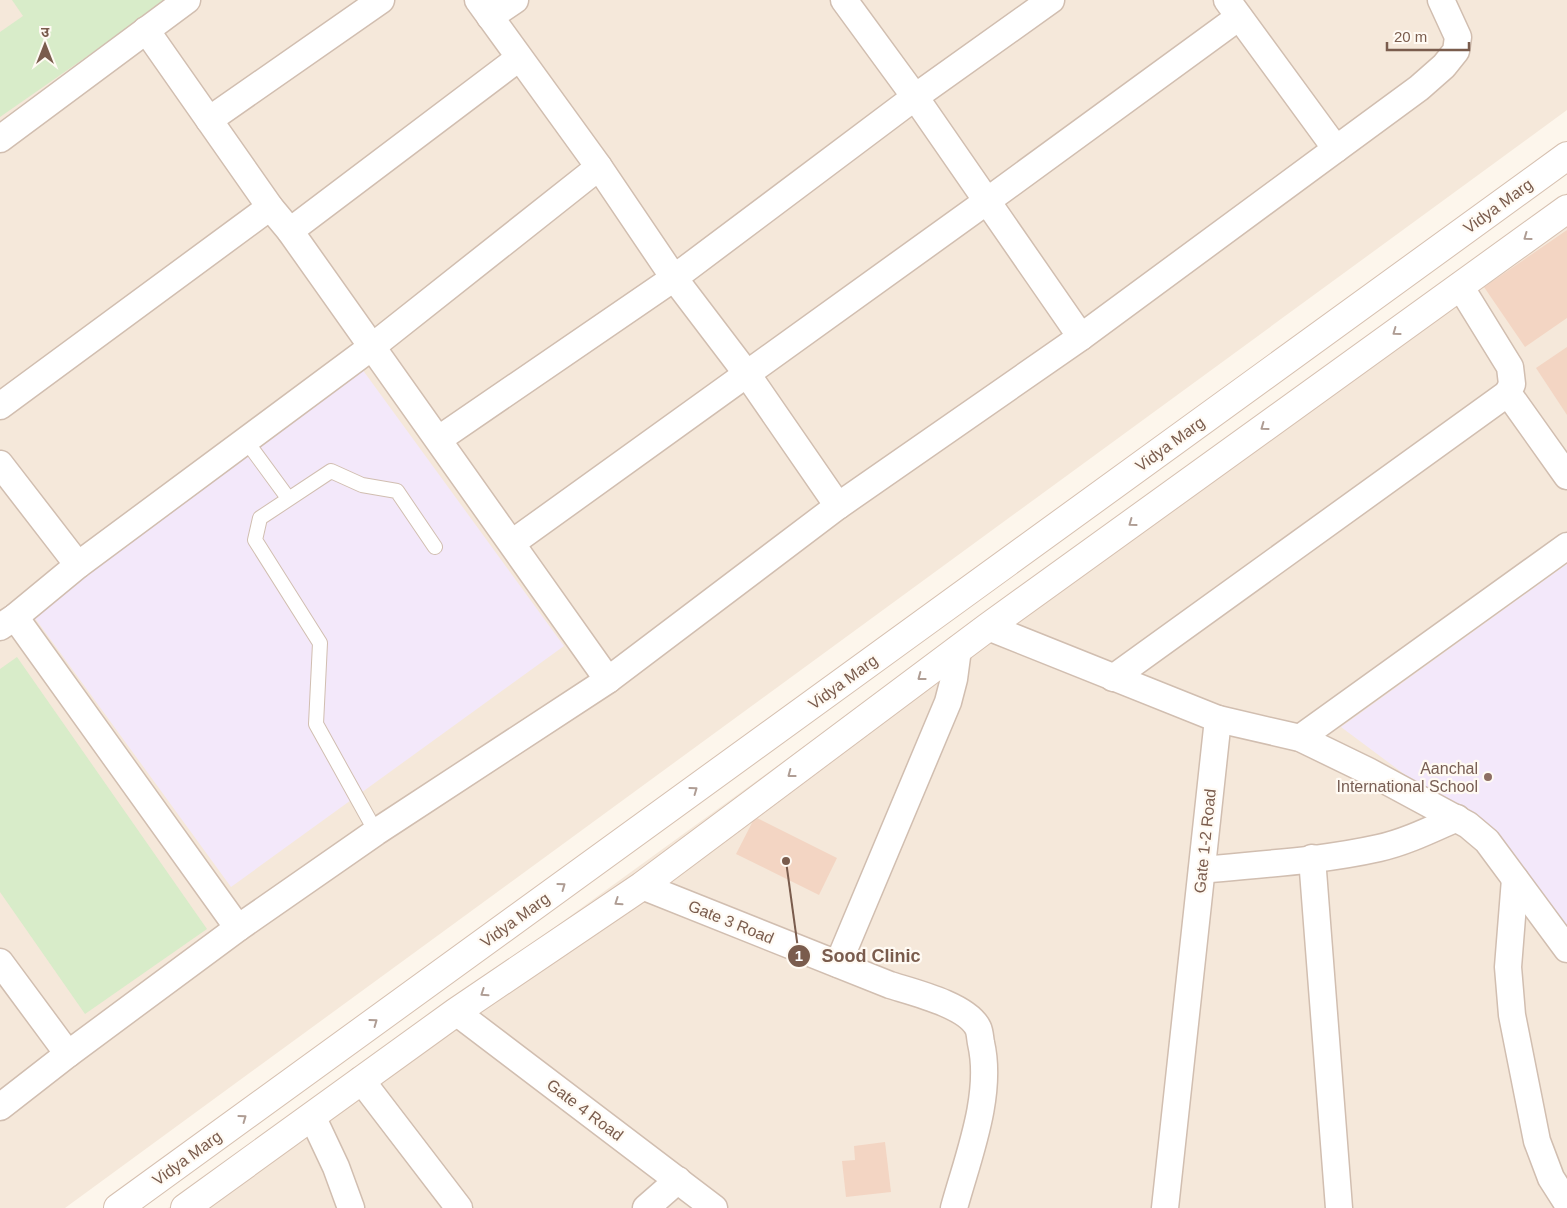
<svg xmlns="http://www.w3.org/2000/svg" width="1567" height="1208" font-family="Arial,'Noto Sans Devanagari',sans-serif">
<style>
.residential{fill:#f5e8da}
.education{fill:#f3e8fa}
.green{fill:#d8ecc9}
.building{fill:#f3d5c3}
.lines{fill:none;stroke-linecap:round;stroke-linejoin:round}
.service-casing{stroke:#d1beb0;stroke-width:16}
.minor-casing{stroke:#d1beb0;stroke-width:29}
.secondary-casing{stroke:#d6c0b0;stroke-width:30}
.service{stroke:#fff;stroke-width:14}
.minor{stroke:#fff;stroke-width:26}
.secondary{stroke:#fff;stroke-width:28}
.oneway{stroke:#af9d94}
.education-dot{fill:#8d6e63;stroke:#fffaf3;stroke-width:2}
.labels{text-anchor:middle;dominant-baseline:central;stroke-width:4.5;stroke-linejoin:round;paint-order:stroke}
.street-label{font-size:16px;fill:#7a5c4d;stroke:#fffaf3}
.education-label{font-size:16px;fill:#785e54;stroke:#fffaf3;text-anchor:end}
.leader{fill:none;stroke:#7a5c4d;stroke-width:2}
.callout-dot{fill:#7a5c4d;stroke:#fffaf3;stroke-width:2}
.mark-label{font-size:15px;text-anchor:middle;font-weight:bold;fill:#fff}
.callout-label{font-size:18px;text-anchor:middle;font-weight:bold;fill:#7a5c4d;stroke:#fffaf3;stroke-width:4.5;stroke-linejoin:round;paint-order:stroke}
</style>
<rect width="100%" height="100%" fill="#fdf6ec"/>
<g class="residential">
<path d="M0,0h1567v110l-1502,1098h-65z"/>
<path d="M1567,193v1015h-1399z"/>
</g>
<g class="education">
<path d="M362,369l202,277 -333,241 -202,-277z"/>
<path d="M1567,564v374l-92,-111 -134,-100z"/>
</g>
<g class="green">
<path d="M12,0h156l-168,117v-85l23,-16z"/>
<path d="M17,657l190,272 -122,85 -85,-122v-223z"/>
</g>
<g class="building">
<path d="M1567,230v88l-42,29 -41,-60z"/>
<path d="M1567,347v68l-31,-47z"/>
<path d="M755,817l82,41 -18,37 -83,-41z"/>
<path d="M885,1142l6,50 -45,5 -4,-36 13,-1 -1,-14z"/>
</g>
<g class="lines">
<defs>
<g id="service">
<path d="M247,442l41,56"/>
<path d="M376,832l-60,-108 4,-81 -65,-103 5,-22 71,-47 31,14 35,6 38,56"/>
</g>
<g id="minor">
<path d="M478,0l121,167 75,111 73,96 91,132"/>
<path d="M844,0l71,97 166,240"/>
<path d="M1227,0l109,149 83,-61 25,-22 12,-15 2,-14 -17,-37"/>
<path d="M490,17l25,-17"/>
<path d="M146,30l124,177 20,24 318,449"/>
<path d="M209,120l172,-120"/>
<path d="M0,139l187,-139"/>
<path d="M290,231l229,-173"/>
<path d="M1460,286l50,81 2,17 -4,9 59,83"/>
<path d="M0,406l270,-199"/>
<path d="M439,439l235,-161 241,-181 136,-97"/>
<path d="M0,464l78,101"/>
<path d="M512,543l475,-342 252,-184"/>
<path d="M15,617l223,311"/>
<path d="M0,627l15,-10 63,-52 295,-219 226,-179"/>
<path d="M988,627l230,92 -53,489"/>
<path d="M1113,678l395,-285"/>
<path d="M1218,719l82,19 68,33 100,54 19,16 80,108"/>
<path d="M1300,738l267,-192"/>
<path d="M1312,858l27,350"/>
<path d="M1202,870c59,-6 119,-9 177,-22 27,-6 53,-19 78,-30"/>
<path d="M1515,879l-7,88 4,48 25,126 14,37 16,25"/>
<path d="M642,886l248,99c22,7 77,20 88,43 2,4 2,10 3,15 12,52 -13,114 -27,165"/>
<path d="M0,962l68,92"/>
<path d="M838,964l110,-262 6,-23 4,-30"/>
<path d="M456,1012l258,196"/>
<path d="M361,1080l98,128"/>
<path d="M0,1107l68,-53 170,-126 138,-96 232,-152 230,-174 243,-169 255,-188"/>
<path d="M312,1116l24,51 15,41"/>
<path d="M646,1208l32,-28"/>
</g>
<g id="secondary">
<path d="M118,1208l1449,-1052"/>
<path d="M185,1208l271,-196 186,-126 346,-259 579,-418"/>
</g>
</defs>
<use href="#service" class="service-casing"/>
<use href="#minor" class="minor-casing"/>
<use href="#secondary" class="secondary-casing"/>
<use href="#service" class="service"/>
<use href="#minor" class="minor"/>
<use href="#secondary" class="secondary"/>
</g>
<defs><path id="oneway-chevron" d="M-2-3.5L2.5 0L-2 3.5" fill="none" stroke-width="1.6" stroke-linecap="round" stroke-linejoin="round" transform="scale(1.25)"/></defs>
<g class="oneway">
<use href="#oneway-chevron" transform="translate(1527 237) rotate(144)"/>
<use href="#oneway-chevron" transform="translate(1396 332) rotate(144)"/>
<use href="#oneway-chevron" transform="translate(1264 427) rotate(144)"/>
<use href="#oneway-chevron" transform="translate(1132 523) rotate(144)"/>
<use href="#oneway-chevron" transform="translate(921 677) rotate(143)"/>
<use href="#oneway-chevron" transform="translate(791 774) rotate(143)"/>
<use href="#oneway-chevron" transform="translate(694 790) rotate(-36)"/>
<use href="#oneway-chevron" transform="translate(562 886) rotate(-36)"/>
<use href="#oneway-chevron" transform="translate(618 902) rotate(146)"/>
<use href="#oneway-chevron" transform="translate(484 993) rotate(146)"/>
<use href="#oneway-chevron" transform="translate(374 1022) rotate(-36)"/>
<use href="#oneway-chevron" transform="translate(243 1118) rotate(-36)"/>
</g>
<circle class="education-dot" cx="1488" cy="777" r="5"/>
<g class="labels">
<g class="street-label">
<text transform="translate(1498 206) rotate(-36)">Vidya Marg</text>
<text transform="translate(1170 444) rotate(-36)">Vidya Marg</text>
<text transform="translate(843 682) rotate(-36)">Vidya Marg</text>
<text transform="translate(1205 841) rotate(-84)">Gate 1-2 Road</text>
<text transform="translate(515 920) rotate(-36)">Vidya Marg</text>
<text transform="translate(731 922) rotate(22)">Gate 3 Road</text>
<text transform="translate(585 1110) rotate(37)">Gate 4 Road</text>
<text transform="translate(187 1158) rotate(-36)">Vidya Marg</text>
</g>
<g class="education-label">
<text x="1478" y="768">Aanchal<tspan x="1478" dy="18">International School</tspan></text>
</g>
</g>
<path class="leader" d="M786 861L799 956"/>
<g class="callout-dot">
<circle cx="786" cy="861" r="5"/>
<circle cx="799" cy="956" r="12"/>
</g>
<g class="mark-label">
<text x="799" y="961">1</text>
</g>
<g class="callout-label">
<text x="871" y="962">Sood Clinic</text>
</g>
<g transform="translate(45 45)" stroke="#fffaf3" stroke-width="4" paint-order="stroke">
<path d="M0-4L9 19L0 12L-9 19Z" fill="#7a5c4d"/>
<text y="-8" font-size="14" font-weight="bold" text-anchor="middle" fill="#7a5c4d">उ</text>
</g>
<path d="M1387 42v8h82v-8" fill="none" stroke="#7a5c4d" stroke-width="2.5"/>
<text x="1394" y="42" font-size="15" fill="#7a5c4d" stroke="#fffaf3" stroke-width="4" paint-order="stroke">20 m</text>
</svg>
